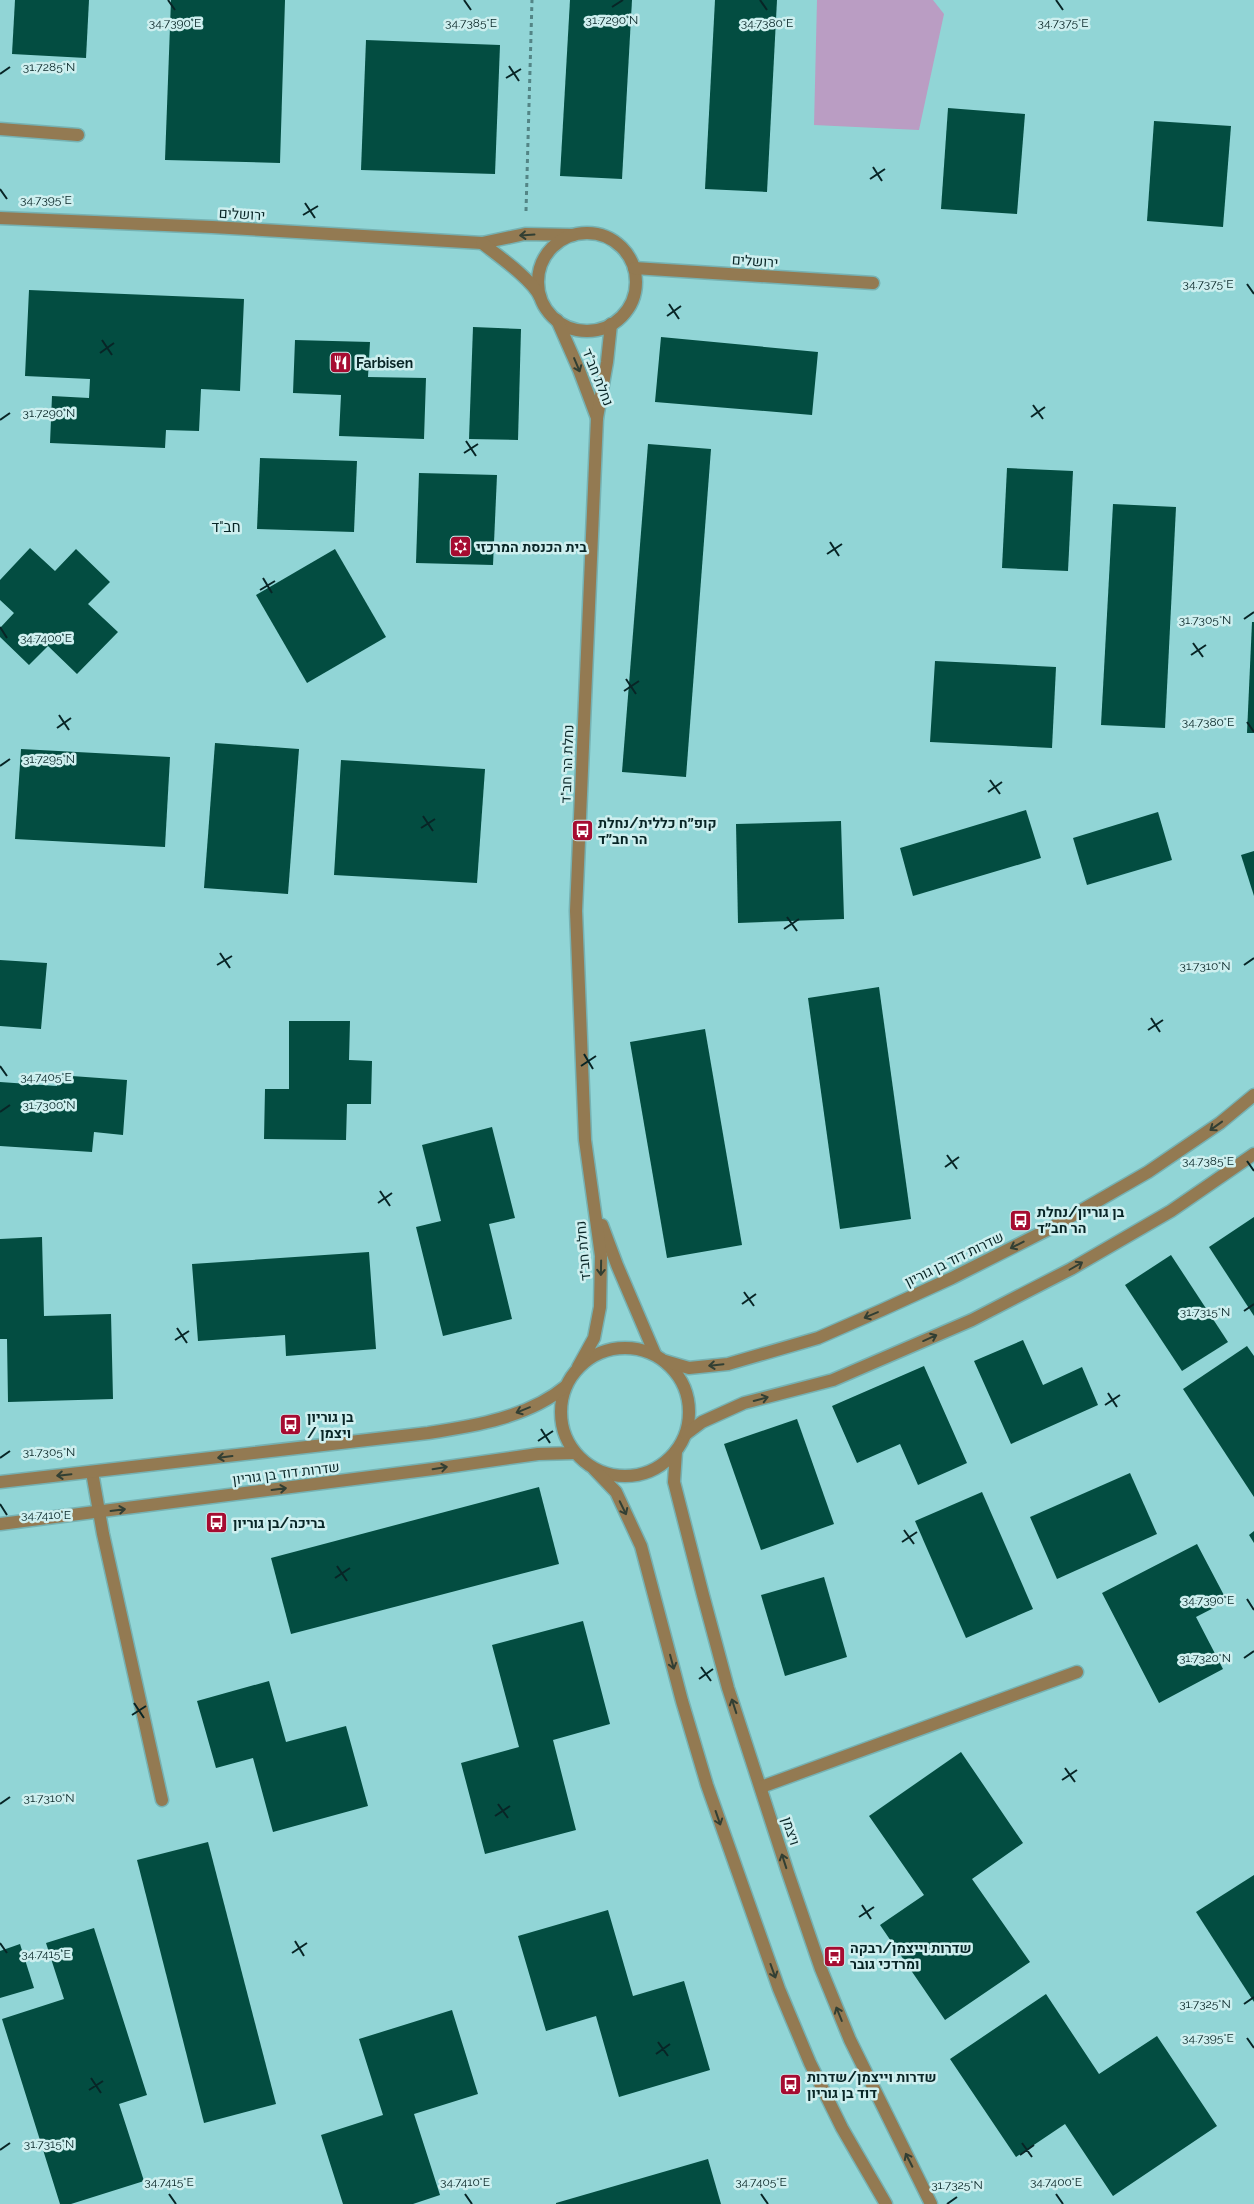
<svg xmlns="http://www.w3.org/2000/svg" width="1254" height="2204" font-family="Raleway,Heebo,sans-serif">
<style>
.green{fill:#ba9dc3}
.building{fill:#034d41}
.lines{fill:none;stroke-linecap:round;stroke-linejoin:round}
.minor-casing{stroke:#76b2b3;stroke-width:15}
.path{stroke:#538586;stroke-width:3;stroke-dasharray:4 4;stroke-linecap:butt}
.minor{stroke:#937a52;stroke-width:12}
.oneway{stroke:#323f33}
.ticks{fill:none;stroke:#082526;stroke-width:2}
.labels{text-anchor:middle;dominant-baseline:central;stroke-width:5;stroke-linejoin:round;paint-order:stroke}
.street-label{font-size:14px;fill:#082526;stroke:#ceefef}
.poi-label{font-size:14px;font-weight:bold;fill:#082526;stroke:#ceefef;text-anchor:start}
.neighbourhood-label{font-size:15px;fill:#082526;stroke:#ceefef}
.ticks-label{font-size:12px;text-anchor:middle;fill:#082526;stroke:#ceefef;stroke-width:5;stroke-linejoin:round;paint-order:stroke}
</style>
<rect width="100%" height="100%" fill="#91d5d6"/>
<path class="green" d="M817,0h116l11,14 -25,116 -105,-5z"/>
<g class="building">
<path d="M15,0h74l-3,58 -74,-4z"/>
<path d="M171,0h114l-5,163 -115,-3z"/>
<path d="M570,0h62l-10,179 -62,-3z"/>
<path d="M715,0h62l-10,192 -62,-3z"/>
<path d="M366,40l134,5 -5,129 -134,-4z"/>
<path d="M948,108l77,6 -8,100 -76,-5z"/>
<path d="M1154,121l77,5 -8,101 -76,-6z"/>
<path d="M29,290l215,9 -4,92 -39,-2 -2,42 -33,-1 -1,18 -115,-5 2,-47 37,2 1,-19 -65,-3z"/>
<path d="M473,327l48,2 -3,111 -49,-1z"/>
<path d="M661,337l157,15 -6,63 -157,-13z"/>
<path d="M295,340l75,2 -2,35 58,1 -2,61 -85,-3 2,-41 -48,-2z"/>
<path d="M648,444l63,5 -25,328 -64,-5z"/>
<path d="M260,458l97,3 -3,71 -97,-3z"/>
<path d="M1007,468l66,3 -5,100 -66,-3z"/>
<path d="M419,473l78,2 -4,90 -77,-2z"/>
<path d="M1113,504l63,3 -11,221 -64,-3z"/>
<path d="M30,548l25,23 21,-22 34,33 -22,22 30,28 -41,42 -29,-28 -19,19 -29,-28v-9l14,-15 -14,-13v-20z"/>
<path d="M335,549l51,88 -79,46 -51,-88z"/>
<path d="M1252,622h2v111h-7z"/>
<path d="M935,661l121,6 -4,81 -122,-6z"/>
<path d="M215,743l84,6 -11,145 -84,-6z"/>
<path d="M21,749l149,8 -5,90 -150,-8z"/>
<path d="M341,760l144,9 -8,114 -143,-8z"/>
<path d="M1026,810l15,48 -128,38 -13,-48z"/>
<path d="M1158,812l14,48 -85,25 -14,-47z"/>
<path d="M841,821l3,98 -106,4 -2,-99z"/>
<path d="M1254,851v45l-13,-41z"/>
<path d="M0,960l47,3 -6,66 -41,-3z"/>
<path d="M879,987l32,232 -71,10 -32,-231z"/>
<path d="M289,1021h61l-1,39 23,1 -1,43h-24l-1,36 -82,-1 1,-50h24z"/>
<path d="M705,1029l37,216 -75,13 -37,-216z"/>
<path d="M58,1075l69,5 -4,55 -29,-3 -2,20 -92,-6v-64l57,4z"/>
<path d="M492,1127l23,91 -26,6 23,95 -69,17 -27,-109 25,-6 -19,-76z"/>
<path d="M1254,1217v99l-45,-69z"/>
<path d="M42,1237l2,79 67,-2 2,85 -105,3 -1,-63h-7v-100z"/>
<path d="M369,1252l7,97 -90,7 -1,-21 -87,6 -6,-77z"/>
<path d="M1171,1255l57,87 -46,29 -57,-86z"/>
<path d="M1023,1340l20,45 39,-18 16,38 -87,39 -37,-83z"/>
<path d="M1247,1346l7,10v141l-71,-108z"/>
<path d="M924,1366l43,97 -49,22 -18,-41 -43,19 -25,-57z"/>
<path d="M797,1419l37,105 -73,26 -37,-106z"/>
<path d="M1130,1473l27,61 -100,45 -27,-62z"/>
<path d="M539,1487l20,77 -268,70 -20,-76z"/>
<path d="M982,1492l51,117 -67,29 -51,-117z"/>
<path d="M1254,1531v12l-5,-8z"/>
<path d="M1197,1544l30,57 -31,16 27,52 -64,34 -57,-110z"/>
<path d="M824,1577l23,80 -62,19 -24,-81z"/>
<path d="M583,1621l27,103 -57,16 23,90 -91,24 -24,-91 58,-16 -27,-102z"/>
<path d="M269,1681l17,61 60,-16 22,80 -95,26 -20,-74 -37,10 -19,-67z"/>
<path d="M961,1752l62,91 -51,36 58,83 -85,58 -65,-95 44,-30 -55,-79z"/>
<path d="M208,1842l68,262 -72,19 -67,-263z"/>
<path d="M1254,1875v127l-58,-90z"/>
<path d="M608,1910l25,86 51,-15 26,89 -91,27 -23,-81 -50,15 -28,-95z"/>
<path d="M94,1928l53,167 -28,9 25,77 -73,23h-11l-58,-185 62,-20 -18,-56z"/>
<path d="M20,1944l14,44 -34,10v-47z"/>
<path d="M1046,1994l53,80 58,-38 60,90 -104,70 -48,-72 -49,33 -66,-98z"/>
<path d="M452,2010l26,84 -64,20 26,81 -27,9h-70l-22,-69 62,-20 -24,-76z"/>
<path d="M708,2159l13,45h-165v-1z"/>
</g>
<g class="lines">
<defs>
<g id="minor">
<path d="M0,129l78,6"/>
<path d="M0,218l212,9 270,16 43,-9 48,1"/>
<circle cx="587" cy="282" r="49"/>
<path d="M482,243c15,12 51,37 58,54"/>
<path d="M634,268l239,15"/>
<path d="M557,320l22,50 18,48"/>
<path d="M602,1225l15,40 38,89"/>
<circle cx="625" cy="1412" r="64"/>
<path d="M665,1361l24,7 39,-4 90,-26 64,-28 70,-32 97,-49 99,-57 72,-49 34,-28"/>
<path d="M578,1367l16,-29 6,-31 1,-51 -16,-116 -9,-229 21,-493 10,-56 4,-38"/>
<path d="M686,1434l16,-12 42,-19 89,-23 139,-60 99,-51 100,-58 83,-57"/>
<path d="M676,1451l-2,31 29,113 25,93 60,185 33,96 29,71 81,164"/>
<path d="M594,1469l22,23 25,54 41,155 25,84 72,204 31,74 32,65 44,76"/>
<path d="M92,1472l11,62 59,266"/>
<path d="M0,1482l428,-49c47,-7 101,-16 138,-47"/>
<path d="M0,1524l433,-55 105,-15 37,-1"/>
<path d="M761,1787l316,-115"/>
</g>
</defs>
<use href="#minor" class="minor-casing"/>
<path class="path" d="M526,211l6,-211"/>
<use href="#minor" class="minor"/>
</g>
<defs><path id="oneway-shaft" d="M-6 0H5M1.5-3L5.5 0L1.5 3" fill="none" stroke-width="1.6" stroke-linecap="round" stroke-linejoin="round" transform="scale(1.25)"/></defs>
<g class="oneway">
<use href="#oneway-shaft" transform="translate(527 235) rotate(176)"/>
<use href="#oneway-shaft" transform="translate(577 365) rotate(67)"/>
<use href="#oneway-shaft" transform="translate(1216 1126) rotate(144)"/>
<use href="#oneway-shaft" transform="translate(1017 1245) rotate(153)"/>
<use href="#oneway-shaft" transform="translate(1076 1266) rotate(-30)"/>
<use href="#oneway-shaft" transform="translate(601 1268) rotate(91)"/>
<use href="#oneway-shaft" transform="translate(871 1315) rotate(157)"/>
<use href="#oneway-shaft" transform="translate(930 1338) rotate(-24)"/>
<use href="#oneway-shaft" transform="translate(716 1365) rotate(174)"/>
<use href="#oneway-shaft" transform="translate(761 1399) rotate(-15)"/>
<use href="#oneway-shaft" transform="translate(523 1410) rotate(158)"/>
<use href="#oneway-shaft" transform="translate(225 1457) rotate(173)"/>
<use href="#oneway-shaft" transform="translate(440 1468) rotate(-9)"/>
<use href="#oneway-shaft" transform="translate(64 1475) rotate(174)"/>
<use href="#oneway-shaft" transform="translate(279 1489) rotate(-7)"/>
<use href="#oneway-shaft" transform="translate(623 1508) rotate(64)"/>
<use href="#oneway-shaft" transform="translate(118 1510) rotate(-7)"/>
<use href="#oneway-shaft" transform="translate(672 1662) rotate(75)"/>
<use href="#oneway-shaft" transform="translate(734 1706) rotate(-108)"/>
<use href="#oneway-shaft" transform="translate(718 1818) rotate(71)"/>
<use href="#oneway-shaft" transform="translate(784 1861) rotate(-108)"/>
<use href="#oneway-shaft" transform="translate(773 1971) rotate(70)"/>
<use href="#oneway-shaft" transform="translate(839 2014) rotate(-112)"/>
<use href="#oneway-shaft" transform="translate(909 2160) rotate(-117)"/>
</g>
<path class="ticks" d="M168,0l7,10M464,0l7,10M760,0l7,10M1056,0l7,10M612,7l11,-7M509,66l10,15M0,74l10,-7M506,78l15,-9M873,167l9,14M870,179l15,-10M0,189l7,10M305,203l10,15M303,215l15,-9M1247,284l7,10M669,304l10,15M667,316l14,-10M102,340l10,15M100,353l14,-10M1033,405l10,14M1031,417l14,-10M0,420l10,-7M466,441l10,15M464,453l14,-9M830,542l9,14M827,554l15,-10M263,578l9,15M260,590l15,-9M1244,619l10,-7M0,627l7,11M1193,643l10,14M1191,655l15,-10M626,679l10,15M624,691l15,-10M59,715l10,15M1247,722l7,10M57,728l14,-10M0,766l10,-7M990,780l10,14M988,792l14,-10M423,816l10,15M421,828l14,-9M787,917l10,14M784,929l15,-10M220,953l10,15M217,965l15,-9M1244,965l10,-7M1151,1018l9,14M1148,1030l15,-10M584,1054l9,15M0,1066l7,10M581,1066l15,-10M0,1112l10,-7M947,1155l10,14M1247,1161l7,10M945,1167l14,-10M380,1191l10,15M378,1203l14,-10M744,1292l10,14M742,1304l14,-10M1244,1311l10,-7M177,1328l10,15M175,1340l14,-9M1108,1393l9,14M1105,1405l15,-10M541,1429l9,14M538,1441l15,-10M0,1458l10,-7M0,1504l7,11M904,1530l10,14M902,1542l15,-10M337,1566l10,15M335,1578l15,-10M1247,1599l7,11M1244,1658l10,-7M701,1667l10,14M699,1679l14,-10M134,1703l10,15M132,1715l14,-9M1065,1768l10,14M1062,1780l15,-10M0,1804l10,-7M498,1804l10,14M495,1816l15,-10M862,1905l9,14M859,1917l15,-10M295,1941l9,15M0,1943l7,10M292,1953l15,-10M1244,2004l10,-7M1247,2038l7,10M658,2042l10,14M656,2054l14,-10M91,2078l10,15M89,2090l14,-9M1022,2143l10,14M0,2150l10,-7M1020,2155l14,-10M169,2194l7,10M465,2194l7,10M761,2194l7,10M1056,2194l7,10M947,2204l10,-7"/>
<defs>
<symbol id="restaurant-square" viewBox="-11 -11 22 22"><rect x="-9" y="-9" width="18" height="18" rx="4" fill="#a60c31" stroke="#ceefef"/><path d="M-5-6h1v4h1v-4h1v4h1v-4h1v5L-1.5 .5V6h-2V.5L-5-1ZM5-6V6H3V1.5H1.5Q1.5-4 5-6Z" fill="#fff"/></symbol>
<symbol id="synagogue-square" viewBox="-11 -11 22 22"><rect x="-9" y="-9" width="18" height="18" rx="4" fill="#a60c31" stroke="#ceefef"/><path d="M0-6.5L5.6 3.2H-5.6ZM0 6.5L5.6-3.2H-5.6Z" fill="#fff"/></symbol>
<symbol id="bus-square" viewBox="-11 -11 22 22"><rect x="-9" y="-9" width="18" height="18" rx="4" fill="#a60c31" stroke="#ceefef"/><path d="M-5-6H5V4H4V6H2V4H-2V6H-4V4H-5ZM-3.5-4V0h7V-4ZM-3.5 1.2v1.5H-2V1.2ZM2 1.2v1.5H3.5V1.2Z" fill="#fff"/></symbol>
</defs>
<g fill-rule="evenodd">
<use href="#restaurant-square" x="328" y="350" width="25" height="25"/>
<use href="#synagogue-square" x="448" y="534" width="25" height="25"/>
<use href="#bus-square" x="570" y="818" width="25" height="25"/>
<use href="#bus-square" x="1008" y="1208" width="25" height="25"/>
<use href="#bus-square" x="278" y="1412" width="25" height="25"/>
<use href="#bus-square" x="204" y="1510" width="25" height="25"/>
<use href="#bus-square" x="822" y="1944" width="25" height="25"/>
<use href="#bus-square" x="778" y="2072" width="25" height="25"/>
</g>
<g class="labels">
<g class="street-label">
<text transform="translate(242 214) rotate(3)">ירושלים</text>
<text transform="translate(755 261) rotate(4)">ירושלים</text>
<text transform="translate(598 377) rotate(68)">נחלת חב"ד</text>
<text transform="translate(567 764) rotate(-88)">נחלת הר חב"ד</text>
<text transform="translate(583 1251) rotate(-95)">נחלת חב"ד</text>
<text transform="translate(954 1259) rotate(-26)">שדרות דוד בן גוריון</text>
<text transform="translate(286 1473) rotate(-7)">שדרות דוד בן גוריון</text>
<text transform="translate(791 1831) rotate(72)">ויצמן</text>
</g>
<g class="poi-label">
<text x="356" y="363">Farbisen</text>
<text x="476" y="547">בית הכנסת המרכזי</text>
<text x="598" y="823">קופ״ח כללית/נחלת<tspan x="598" dy="16">הר חב״ד</tspan></text>
<text x="1037" y="1212">בן גוריון/נחלת<tspan x="1037" dy="16">הר חב״ד</tspan></text>
<text x="307" y="1417">בן גוריון<tspan x="307" dy="16">/ ויצמן</tspan></text>
<text x="233" y="1523">בריכה/בן גוריון</text>
<text x="850" y="1948">שדרות וייצמן/רבקה<tspan x="850" dy="16">ומרדכי גובר</tspan></text>
<text x="807" y="2077">שדרות וייצמן/שדרות<tspan x="807" dy="16">דוד בן גוריון</tspan></text>
</g>
<g class="neighbourhood-label">
<text x="226" y="527">חב"ד</text>
</g>
</g>
<g class="ticks-label">
<text x="612" y="24">31.7290°N</text>
<text x="471" y="27">34.7385°E</text>
<text x="1063" y="27">34.7375°E</text>
<text x="175" y="27">34.7390°E</text>
<text x="767" y="27">34.7380°E</text>
<text x="49" y="71">31.7285°N</text>
<text x="46" y="204">34.7395°E</text>
<text x="1208" y="288">34.7375°E</text>
<text x="49" y="417">31.7290°N</text>
<text x="1205" y="624">31.7305°N</text>
<text x="46" y="642">34.7400°E</text>
<text x="1208" y="726">34.7380°E</text>
<text x="49" y="763">31.7295°N</text>
<text x="1205" y="970">31.7310°N</text>
<text x="46" y="1081">34.7405°E</text>
<text x="49" y="1109">31.7300°N</text>
<text x="1208" y="1165">34.7385°E</text>
<text x="1205" y="1316">31.7315°N</text>
<text x="49" y="1456">31.7305°N</text>
<text x="46" y="1519">34.7410°E</text>
<text x="1208" y="1604">34.7390°E</text>
<text x="1205" y="1662">31.7320°N</text>
<text x="49" y="1802">31.7310°N</text>
<text x="46" y="1958">34.7415°E</text>
<text x="1205" y="2008">31.7325°N</text>
<text x="1208" y="2042">34.7395°E</text>
<text x="49" y="2148">31.7315°N</text>
<text x="169" y="2186">34.7415°E</text>
<text x="465" y="2186">34.7410°E</text>
<text x="761" y="2186">34.7405°E</text>
<text x="1056" y="2186">34.7400°E</text>
<text x="957" y="2189">31.7325°N</text>
</g>
</svg>
